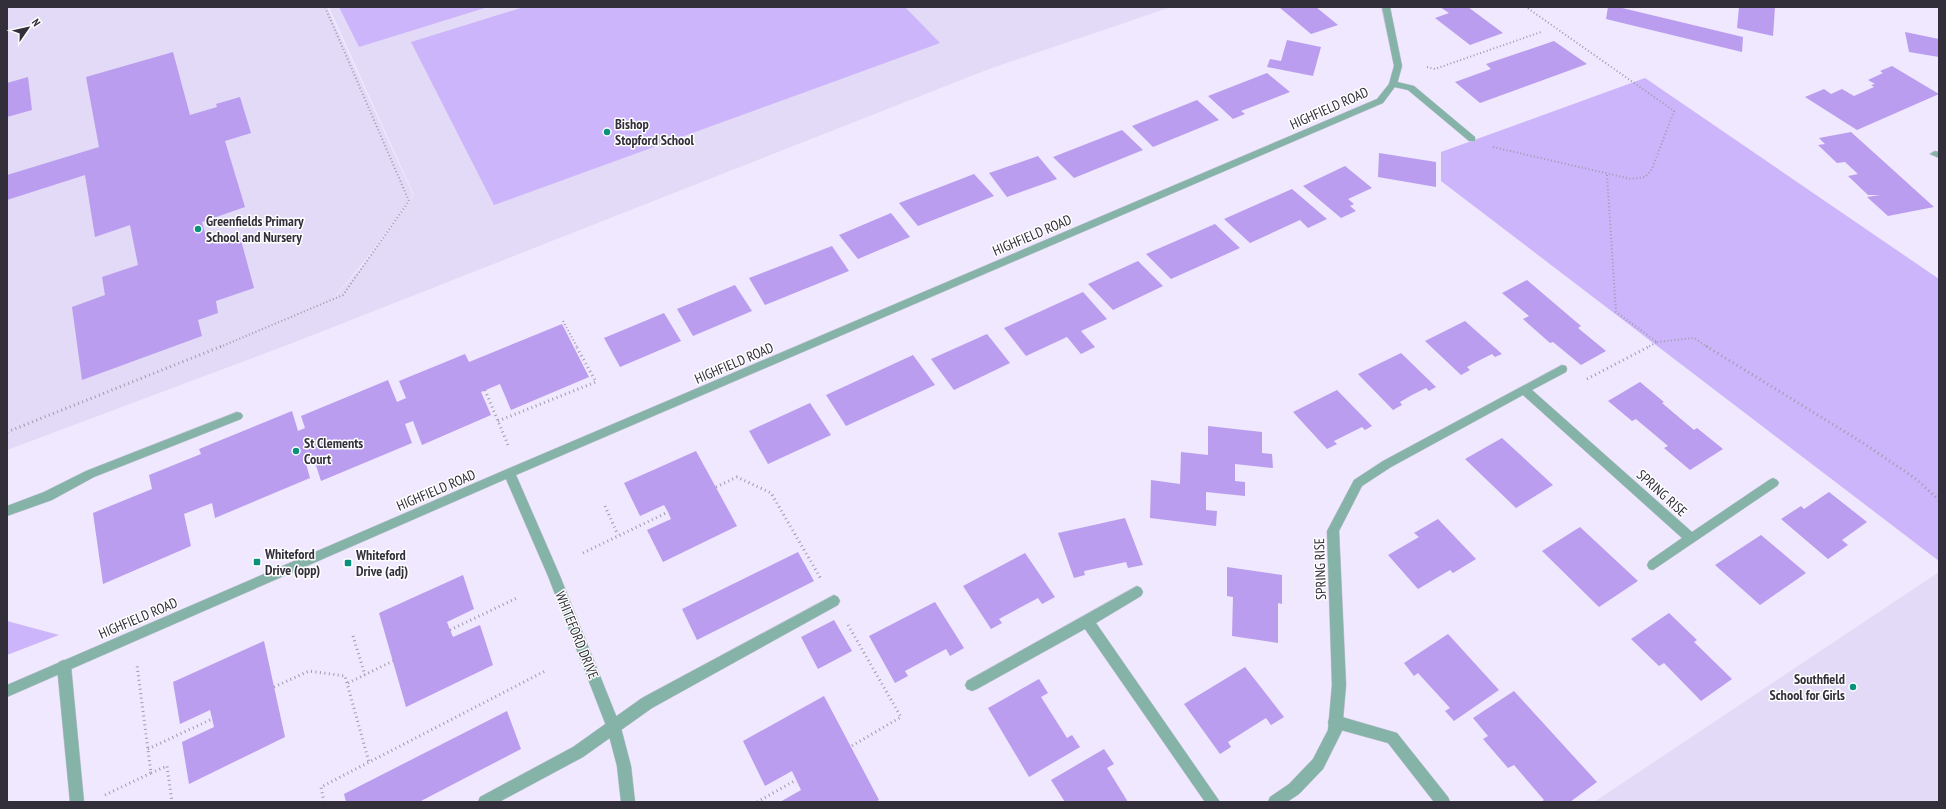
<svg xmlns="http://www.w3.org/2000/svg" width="1946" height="809" font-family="'PT Sans Narrow',sans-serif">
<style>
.built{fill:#e2daf6}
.green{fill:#ccb5fa}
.building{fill:#ba9dee}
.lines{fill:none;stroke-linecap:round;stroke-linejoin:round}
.service-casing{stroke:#c9c3d8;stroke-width:1}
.minor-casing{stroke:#c9c3d8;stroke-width:1}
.path-far1{stroke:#a09bad;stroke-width:2;stroke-dasharray:1 2.5;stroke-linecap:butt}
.path{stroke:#a09bad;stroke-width:3;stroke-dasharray:1 3.5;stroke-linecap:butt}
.service{fill:#85b3a7;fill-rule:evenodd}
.minor{fill:#85b3a7;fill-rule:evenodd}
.poi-dot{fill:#08927c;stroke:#fff;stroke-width:1.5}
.labels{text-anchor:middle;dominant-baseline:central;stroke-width:3;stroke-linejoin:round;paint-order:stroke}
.street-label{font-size:14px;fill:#322f3a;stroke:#fff}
.poi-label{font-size:14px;font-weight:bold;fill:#322f3a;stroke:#fff;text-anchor:start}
</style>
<rect width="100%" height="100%" fill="#efe8ff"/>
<g class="built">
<path d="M7,7h320l86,188 -50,68 -40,47 42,-47 49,-68 -85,-188h842l-182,62 -694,273 -288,108z"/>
<path d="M1939,572v230h-345z"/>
</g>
<g class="green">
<path d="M339,7h149l-129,40z"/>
<path d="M524,7h381l35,36 -446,162 -83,-163z"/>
<path d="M1645,78l294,201v282l-498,-380v-29z"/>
<path d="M7,621l52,14 -52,20z"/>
</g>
<g class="building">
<path d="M1279,7h37l22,18 -27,9z"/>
<path d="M1440,7h28l35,26 -33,12 -35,-27 14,-5z"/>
<path d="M1608,7h10l125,30 -1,15 -136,-33z"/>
<path d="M1739,7h36l-2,29 -36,-8z"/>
<path d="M1905,32l34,7v18l-30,-5z"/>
<path d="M1287,40l34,7 -8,29 -46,-9 3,-8 11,2z"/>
<path d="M1554,41l33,23 -107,39 -25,-21 36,-13 -5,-5z"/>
<path d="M173,52l17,63 27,-8 -1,-3 24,-7 11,36 -26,8 20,66 -43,15 6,22 31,-11 15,55 -38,13 2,12 -20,7 4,16 -120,44 -10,-73 33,-12 -3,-18 36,-12 -8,-40 -35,12 -10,-62 -78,25v-25l92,-28 -13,-70z"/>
<path d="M1892,66l47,28 -82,36 -52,-33 19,-8 7,5 11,-5 12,7 20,-9 -3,-2 4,-1 -7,-4 15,-7 -3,-2z"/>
<path d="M1267,73l23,19 -49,19 4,3 -12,5 -25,-23z"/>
<path d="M28,77l4,33 -25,7v-34z"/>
<path d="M1197,100l22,20 -66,27 -21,-21z"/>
<path d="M1122,130l21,20 -69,28 -21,-21z"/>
<path d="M1851,132l41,37 42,38 -46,9 -21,-19 13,-2h-12l-20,-19 10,-2 -13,-12 -8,1 -19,-18 7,-1 -6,-6z"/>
<path d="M1379,153l57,9v25l-58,-10z"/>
<path d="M1038,156l19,23 -50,18 -18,-24z"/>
<path d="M1345,166l27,22 -24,11 6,5 -4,2 6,5 -15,7 -38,-32z"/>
<path d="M974,174l20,22 -76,30 -19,-23z"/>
<path d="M1292,189l35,30 -19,9 -8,-8 -50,23 -26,-24z"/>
<path d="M891,213l19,24 -52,22 -19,-24z"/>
<path d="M1215,224l25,24 -69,31 -25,-25z"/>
<path d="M832,246l17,25 -84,34 -16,-27z"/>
<path d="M1138,261l25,25 -50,24 -25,-26z"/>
<path d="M1527,280l54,46 -3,2 28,23 -25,14 -28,-23 -3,1 -27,-24 6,-3 -27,-23z"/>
<path d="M735,285l17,26 -59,25 -16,-27z"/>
<path d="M1083,292l24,27 -26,12 14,16 -14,7 -14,-17 -41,19 -22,-28z"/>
<path d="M664,313l17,28 -61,26 -16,-29z"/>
<path d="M1465,321l37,33 -7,3 -3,-3 -14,7 -11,6 3,3 -9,5 -36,-34z"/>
<path d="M562,324l27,53 -78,33 -11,-26 -19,8 10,23 -69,30 -9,-24 -8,3 7,19 -91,38 -8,-25 -8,4 5,18 -95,40 -3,-15 -28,11 7,32 -88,38 -10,-71 59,-24 -3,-14 52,-21 -2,-5 93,-38 6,20 7,-3 -4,-12 87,-36 9,22 9,-4 -7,-17 66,-27 4,8z"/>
<path d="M987,334l23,29 -56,27 -23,-31z"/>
<path d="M1401,353l35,34 -7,4 -3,-3 -14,7 -12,7 2,3 -9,5 -35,-36z"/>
<path d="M913,355l22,30 -89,41 -20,-31z"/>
<path d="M1640,382l24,20 -2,1 32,27 3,-2 26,21 -33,21 -26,-22 4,-2 -32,-27 -4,2 -24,-20z"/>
<path d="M1337,390l35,36 -7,4 -3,-3 -28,14 3,3 -10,5 -34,-37z"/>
<path d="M810,403l21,32 -63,29 -19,-33z"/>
<path d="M1208,426l54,6v21l10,1 1,14 -38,-4v17l10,1v14l-39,-4v18l11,1 -1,15 -66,-8 1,-38 29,4 1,-32 27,3z"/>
<path d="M1502,438l51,47 -37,23 -51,-49z"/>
<path d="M696,451l41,75 -74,36 -16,-32 24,-11 -3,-7 -4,-7 -24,11 -16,-33z"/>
<path d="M1829,492l38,30 -25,18 6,5 -20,14 -47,-40 20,-13 3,3z"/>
<path d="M1125,518l18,47 -15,3 -2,-6 -42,9 1,4 -11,3 -16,-45z"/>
<path d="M1438,519l38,40 -23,14 -3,-3 -32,19 -30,-34 31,-18 -5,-4z"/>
<path d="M1580,527l58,54 -39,26 -57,-56z"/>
<path d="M1761,535l45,38 -46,32 -45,-40z"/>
<path d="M798,552l16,29 -117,59 -15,-31z"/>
<path d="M1025,553l30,44 -13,7 -4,-6 -39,21 3,4 -11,6 -28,-43z"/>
<path d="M1227,567l55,8v29l-4,-1v40l-46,-7 1,-39 -6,-1z"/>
<path d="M463,575l11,34 -27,13 3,8 3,7 27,-12 13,40 -87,42 -27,-94z"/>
<path d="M935,602l29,46 -14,8 -4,-7 -41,22 3,5 -13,7 -26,-47z"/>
<path d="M1669,613l28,27 -3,2 38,37 -31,22 -37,-38 -5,3 -28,-27z"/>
<path d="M834,620l18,31 -34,18 -17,-32z"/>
<path d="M1448,634l51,56 -45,31 -9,-10 5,-3 -32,-35 -4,3 -10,-13z"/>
<path d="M264,641l21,96 -96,47 -7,-42 32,-15 -4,-17 -30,14 -7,-42z"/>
<path d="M1245,667l39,50 -13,8 -5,-7 -38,24 3,5 -11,7 -36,-50z"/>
<path d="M1039,679l9,14 -7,4 26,41 5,-3 8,12 -51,30 -41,-69z"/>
<path d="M1514,691l83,91 -27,20h-29l3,-2 -30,-35 -6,3 -25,-29 5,-3 -15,-18z"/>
<path d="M824,696l55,104 -4,2h-95l21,-12 -9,-19 -27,15 -22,-45z"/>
<path d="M507,711l14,38 -102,53h-73l-2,-8z"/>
<path d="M1104,749l10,15 -7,4 21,34h-63l-14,-22z"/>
</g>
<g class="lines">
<defs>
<g id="service">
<path d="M1393,81l21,5 61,51v4h-6l-61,-51 -18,-4 -1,-2z"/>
<path d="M237,412l4,1 2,3 -2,3 -147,58 -42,23 -45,16v-10l37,-14 42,-21z"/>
<path d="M834,595l4,2 2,4 -2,4 -186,103 -69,49 -84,45h-21l2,-5 93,-50 69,-49z"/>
<path d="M64,660l5,2 2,4 13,136h-14l-13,-136 2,-4z"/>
<path d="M1335,715l62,18 51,64 2,5h-16l-46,-59 -58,-16 -2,-5 2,-5z"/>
</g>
<g id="minor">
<path d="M1382,7h8l12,59 -5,18 -14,19 -867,372 44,101 61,152 10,38 4,36h-14l-4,-36 -10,-38 -59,-152 -42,-97 -499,218v-12l498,-215 872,-371 12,-15 5,-18z"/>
<path d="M1935,151l4,1v6l-9,-4z"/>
<path d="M1562,365l4,1 1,3 -1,3 -34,18 160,142 77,-52 4,-2 4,2 2,3 -2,3 -124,84 -4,-1 -2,-4 2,-4 33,-23 -159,-143 -132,72 -29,19 -23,45 7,154 -4,46 -19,38 -24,25 -12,8h-19l2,-5 19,-13 24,-25 15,-29 4,-45 -5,-154 27,-51 29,-19z"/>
<path d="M1137,586l4,2 2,4 -2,4 -45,27 124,179h-15l-120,-173 -108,60 -5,2 -5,-2 -2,-4 2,-4z"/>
</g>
</defs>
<use href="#service" class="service-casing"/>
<use href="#minor" class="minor-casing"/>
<g class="path-far1">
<path d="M1427,67l8,2 106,-37"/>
<path d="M1493,147l138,32 14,-2 7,-8 22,-58 -148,-104"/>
<path d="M1607,175l9,137 41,30 -9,5"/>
<path d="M563,321l14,26"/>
<path d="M1657,342l37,-4 14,9"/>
<path d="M220,347l123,-52 66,-94 -84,-194"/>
</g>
<g class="path">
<path d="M1706,346l157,97 53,36 23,21"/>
<path d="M1587,379l63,-33"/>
<path d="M485,390l23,55"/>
<path d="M498,421l98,-39 -20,-36"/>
<path d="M7,432l215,-86"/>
<path d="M716,487l21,-10 34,16 50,86"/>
<path d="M605,506l13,29"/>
<path d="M583,553l85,-41"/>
<path d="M848,625l53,92 -51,30"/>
<path d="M450,630l69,-33"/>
<path d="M353,636l12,39"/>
<path d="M348,683l45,-22"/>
<path d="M274,687l35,-16 36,5 24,86"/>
<path d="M148,749l64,-30"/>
<path d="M151,773l16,-7 5,36"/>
<path d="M105,795l46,-22 -14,-108"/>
<path d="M324,802l-3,-15 226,-117"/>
<path d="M757,802l39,-22"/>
</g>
<use href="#service" class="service"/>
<use href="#minor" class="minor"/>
</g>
<g class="poi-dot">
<circle cx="607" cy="132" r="4"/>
<circle cx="198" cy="229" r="4"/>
<circle cx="296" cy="451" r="4"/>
<rect x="253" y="558" width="8" height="8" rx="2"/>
<rect x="344" y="559" width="8" height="8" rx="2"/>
<circle cx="1853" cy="687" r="4"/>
</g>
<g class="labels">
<g class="street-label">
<text transform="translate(1329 108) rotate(-24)">HIGHFIELD ROAD</text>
<text transform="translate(1032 235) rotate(-23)">HIGHFIELD ROAD</text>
<text transform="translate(734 363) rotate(-23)">HIGHFIELD ROAD</text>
<text transform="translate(436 490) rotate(-23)">HIGHFIELD ROAD</text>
<text transform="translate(1662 493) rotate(42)">SPRING RISE</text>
<text transform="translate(1320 569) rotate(-92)">SPRING RISE</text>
<text transform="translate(138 618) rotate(-23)">HIGHFIELD ROAD</text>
<text transform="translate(577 635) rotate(68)">WHITEFORD DRIVE</text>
</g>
<g class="poi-label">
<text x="615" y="124">Bishop<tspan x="615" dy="16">Stopford School</tspan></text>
<text x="206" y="221">Greenfields Primary<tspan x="206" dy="16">School and Nursery</tspan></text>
<text x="304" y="443">St Clements<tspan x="304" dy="16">Court</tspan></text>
<text x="265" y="554">Whiteford<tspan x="265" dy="16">Drive (opp)</tspan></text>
<text x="356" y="555">Whiteford<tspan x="356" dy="16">Drive (adj)</tspan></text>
<text x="1845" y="679" text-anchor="end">Southfield<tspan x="1845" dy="16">School for Girls</tspan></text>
</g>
</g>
<rect width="1946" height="809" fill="none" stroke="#322f3a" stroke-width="16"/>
<g transform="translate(28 28) rotate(56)" stroke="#ffffff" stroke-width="3" paint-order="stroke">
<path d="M0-3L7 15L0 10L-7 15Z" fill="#322f3a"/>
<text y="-6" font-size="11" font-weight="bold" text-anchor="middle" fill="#322f3a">N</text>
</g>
</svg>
